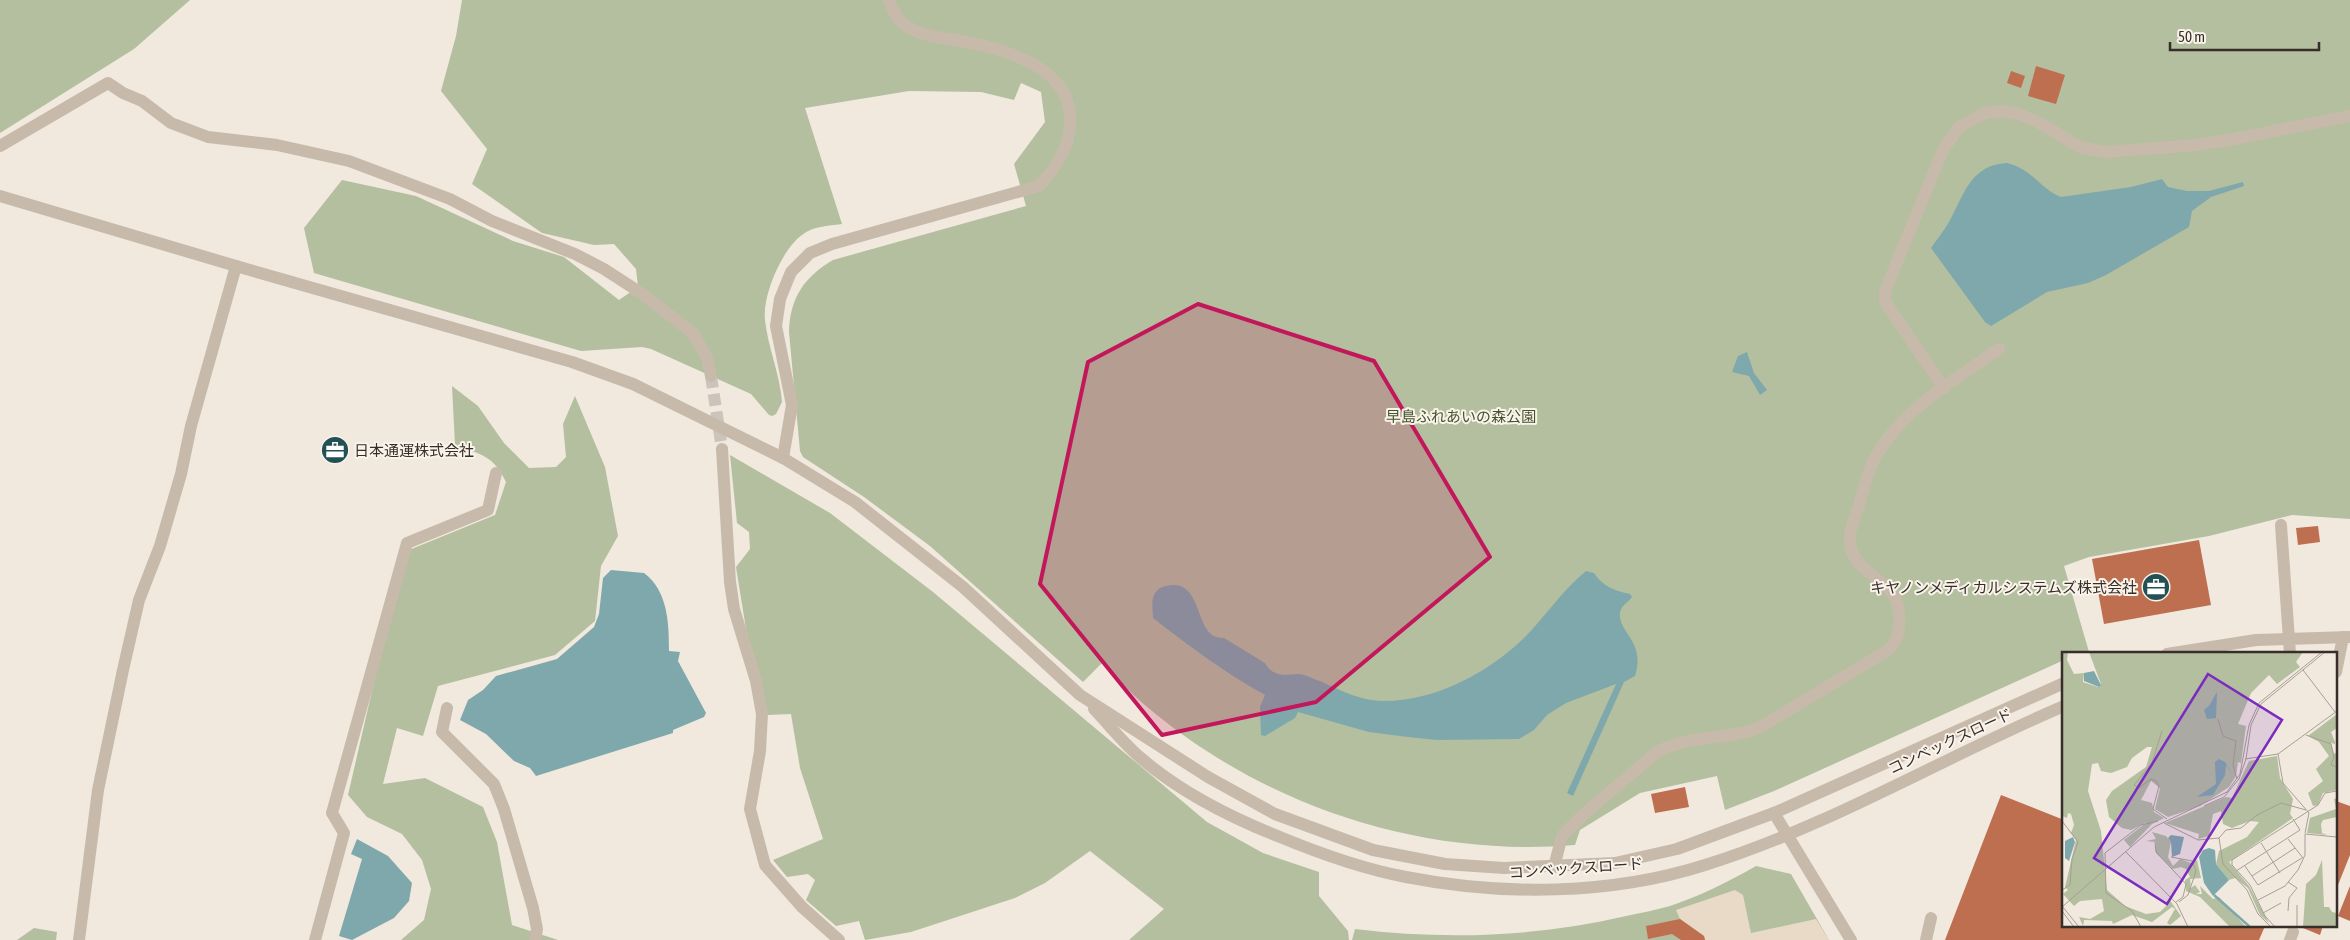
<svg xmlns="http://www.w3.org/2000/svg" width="2350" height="940" font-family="'Asap Condensed','Noto Sans JP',sans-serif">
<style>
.green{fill:#b3bf9f}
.plaza{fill:#e8dac6}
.water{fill:#7fa8ac}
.building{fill:#be6f50}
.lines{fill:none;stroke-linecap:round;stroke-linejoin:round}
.minor-tunnel{stroke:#ccc4ba;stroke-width:12;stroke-dasharray:12 6;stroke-linecap:butt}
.minor{stroke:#c8baab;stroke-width:12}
.marked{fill:#c2185b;fill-opacity:0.2;stroke:#c2185b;stroke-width:4;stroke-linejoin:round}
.labels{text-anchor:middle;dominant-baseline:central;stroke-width:4;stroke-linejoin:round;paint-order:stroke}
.park-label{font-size:15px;fill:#44532f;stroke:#f9f3ea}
.poi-label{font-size:15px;fill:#372e2a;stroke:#f9f3ea;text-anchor:start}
.street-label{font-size:15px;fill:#372e2a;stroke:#f9f3ea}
.inset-river{fill:none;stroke:#7fa8ac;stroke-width:2.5}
.inset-road{fill:none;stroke:#a79e96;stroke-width:1}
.view{fill:#7b2cbf;fill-opacity:0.15;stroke:#7b2cbf;stroke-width:2.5}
.inset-edge{fill:none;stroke:#372e2a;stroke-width:2.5}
</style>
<rect width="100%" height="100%" fill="#f1e9de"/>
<g class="green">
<path d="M0,0h190l-56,49 -134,84z"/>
<path d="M462,0h1888v519l-58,-4 -83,21 -120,21 -25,9 25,86 -25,2v6l-290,131 -49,19 -8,-34 -77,17 -60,37 -5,15c-154,13 -311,-39 -429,-139 -16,-13 -29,-29 -44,-43l-19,19 -153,-136 -66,-49 -61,-40 -3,-6 -11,-119c1,-34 15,-55 44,-72l193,-54 -12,-42 31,-42 -4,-30 -20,-9 -7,17 -33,-8 -72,-1 -104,17 37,116c-14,2 -29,2 -40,11 -20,14 -40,61 -37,85 3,28 15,54 17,82l-6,12 -4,2 -3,-1 -18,-21 -100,-45 -9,-2 -61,4 -267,-78 -10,-45 38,-48 74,16 97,45 51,16 55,43 19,-13 -2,-18 -22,-25 -20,1 -52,-12 -70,-49 15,-35 -46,-58 15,-55z"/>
<path d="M452,386l26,20 26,37 25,25 27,-1 10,-10 -3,-33 12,-28 30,71 13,69 -17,30 -6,55 -40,34 -117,31 -15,50 -26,-8 -14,56 42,-6 58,29 14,35 15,83 46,15h-157l23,-20 7,-31 -9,-29 -20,-26 -35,-17 -19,-22 36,-156 25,-89 86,-35 11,-33c-13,-27 -24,-27 -51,-37z"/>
<path d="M730,455l100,58 103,79 274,230 56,31 56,19v24l29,35 1,9h-220l35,-31 -74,-58 -45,32 -30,15 -104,34 -46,8 -6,-19 -23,5 -30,-26 9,-20 -7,-6 -21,3 -14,-17 50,-21 -23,-71 -9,-54 -23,1 -22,-86 -10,-62 14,-18 -1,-17 -12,-9z"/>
<path d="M1756,866l35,8 38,66h-477l3,-11c90,11 182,8 271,-13 14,-3 30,-6 44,-10 30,-10 58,-24 86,-40z"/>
<path d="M34,928l23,4 -1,8h-39z"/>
</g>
<path class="plaza" d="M1735,890l8,5 8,38 65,-14 13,21h-124l-1,-4 -24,-17 -4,-9z"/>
<g class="water">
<path d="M2007,163c27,7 33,26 54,34l70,-10 31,-8 6,8 19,4h22l34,-9 1,4 -33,11 -19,14 -3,16 -83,48 -18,8 -41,9 -56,34 -6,-4 -54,-74c6,-9 13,-17 18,-26 15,-27 21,-57 58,-59z"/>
<path d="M1747,352l7,21 13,17 -7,5 -11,-19 -17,-4 6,-16z"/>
<path d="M611,570l33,3c24,18 25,50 25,78l11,1 -2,9 28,52 -2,4 -31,13v3l-137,43 -6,-8 -16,-7 -28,-27 -26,-14 8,-20 15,-10 13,-14 61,-17 37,-32 5,-13 4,-36z"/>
<path d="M1586,571l8,2c8,13 21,18 36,21l2,3c-4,6 -11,8 -12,16 -2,20 26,28 15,63l-11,6 -51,114 -6,-3 49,-109 -50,19 -19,12 -13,15 -15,9 -82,1 -29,-3 -39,-5 -71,-20 -3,6 -30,18 -4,-1 -1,-28 5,-12c-40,-22 -76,-49 -112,-77 0,-8 -2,-15 1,-23 2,-5 7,-8 12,-9 40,-9 26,54 58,52l41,25c8,14 19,12 33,11 7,0 15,5 22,7 20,9 38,19 61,20 53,1 108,-28 146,-66 20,-21 36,-45 59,-64z"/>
<path d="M357,839l31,17 24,27 -3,18 -15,17 -42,22 -13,-4 23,-77 -11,-5z"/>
</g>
<g class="building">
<path d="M2036,66l29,9 -9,29 -28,-8z"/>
<path d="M2011,71l14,5 -4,12 -14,-5z"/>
<path d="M2318,526l2,16 -22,3 -2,-17z"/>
<path d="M2199,540l12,65 -107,19 -12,-65z"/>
<path d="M1685,787l4,20 -34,6 -4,-19z"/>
<path d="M2001,795l63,25v106h201l-6,14h-314z"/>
<path d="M2336,801l14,5v49l-14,35z"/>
<path d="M2350,886v35l-12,-5z"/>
<path d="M1680,919l24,17 1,4h-24l-9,-6 -24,5 -2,-13z"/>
<path d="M2298,926h25l-3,9z"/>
</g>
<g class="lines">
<path class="minor-tunnel" d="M711,376l11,73"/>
<g class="minor">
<path d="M0,146l108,-63 15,10 19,8 29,22 37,14 69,8 72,16 101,38 42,22 83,33 29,15 37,24 52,40 14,25 4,18"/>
<path d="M0,196l236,70 336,96 61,22 150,74 72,44 108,85 117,108 128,82 67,37 98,36 72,14 59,4 111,-5 62,-14 97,-36 290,-130"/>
<path d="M1944,388l-59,-86v-11l58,-141 16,-23 26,-14 18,-2 15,3 20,8 42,25 25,5 91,-7 38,-6 116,-23"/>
<path d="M722,449l8,133 4,27 22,72 6,33 -2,37 -10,58 15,56 37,42 37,33"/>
<path d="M783,458l9,-53 -16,-79 4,-27 11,-27 19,-19 22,-9 207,-58c18,-19 31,-39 31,-66 1,-50 -59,-69 -99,-77 -21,-5 -44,-5 -63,-16 -9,-5 -16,-17 -19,-27"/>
<path d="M2281,525l9,129"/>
<path d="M2167,654l89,-14 94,-3"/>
<path d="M2336,672l7,-35"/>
<path d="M447,708l-5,24 52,52 10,25 29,99 4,21 -2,11"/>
<path d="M1094,709c16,17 31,36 48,50 40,34 90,59 138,78 41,17 83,32 126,40 97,19 205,18 299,-12 125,-39 239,-108 359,-159"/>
<path d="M1774,813l77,127"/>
<path d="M1554,867l8,-31 22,-22 73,-62c31,-17 69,-12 102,-24l121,-73c5,-3 11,-6 14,-12 8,-11 7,-40 -2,-50 -16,-19 -46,-29 -42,-59 2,-10 6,-20 9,-29 4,-15 8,-30 14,-43 25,-51 82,-82 126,-113"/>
<path d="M79,940l19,-150 25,-120 16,-70 21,-54 21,-72 10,-48 45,-160"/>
<path d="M315,940l29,-107 -12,-20 75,-270 81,-33 8,-37"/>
<path d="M1926,940l5,-22"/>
<path d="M2290,940l3,-8"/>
</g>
</g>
<path class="marked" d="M1198,304l176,57 116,196 -174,145 -154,33 -122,-151 48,-222z"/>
<defs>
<symbol id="office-disc" viewBox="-11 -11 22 22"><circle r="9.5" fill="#225055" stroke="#f9f3ea"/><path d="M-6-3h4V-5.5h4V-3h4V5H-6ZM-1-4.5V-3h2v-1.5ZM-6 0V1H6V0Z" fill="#fff"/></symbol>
</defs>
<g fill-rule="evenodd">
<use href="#office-disc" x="319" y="434" width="32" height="32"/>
<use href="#office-disc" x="2140" y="571" width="32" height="32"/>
</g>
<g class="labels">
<g class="park-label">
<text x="1461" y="416">早島ふれあいの森公園</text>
</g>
<g class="poi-label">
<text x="354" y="450">日本通運株式会社</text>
<text x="2137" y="587" text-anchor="end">キヤノンメディカルシステムズ株式会社</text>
</g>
<g class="street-label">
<text transform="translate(1950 741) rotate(-25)">コンベックスロード</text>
<text transform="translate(1576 868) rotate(-4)">コンベックスロード</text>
</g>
</g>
<g transform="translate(2062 652)">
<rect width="275" height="275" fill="#f1e9de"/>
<path d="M0,0h6l-1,8 7,14 10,-1 -1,9 15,5 3,-3 -12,-32h214l-7,10 4,5 -23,17 -8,-9 -18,18 -13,31 8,2 -5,37 -3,-1 -2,14 -7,11 -29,19 -32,11 -13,-8 5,-21 -9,-7 -10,19 11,3 2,9 10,6 -12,6 -22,23 -6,-7 23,-18 -16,8 -9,-2 -13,-11 -3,-17 6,-9 34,-24 6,-20h-5l-15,11 -5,9 -16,6 -10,-2 -3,-8 -6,1 -4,27 13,40 6,59 18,16 21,8 14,-2 8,-8 1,-5 12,17 -11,9 -3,-2 8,-14 -3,-2 -20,15 -20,-7 -19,9 -1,-3 -28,-1 -1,6 -4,-9 11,2 14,-8 -2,-12 -22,2 -6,5 -11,-12 5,-4 -3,-3 11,-47 -5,-7 3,-8 -3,-11 -3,-1 -1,5 -5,-2zM275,62v14l-6,4 4,10v2l-4,-1 3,11 3,-2v38l-14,3 -5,12 -5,1 -5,-13 15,-12 -7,-12 13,-13 -10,-14 -11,-6zM215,104l3,22 13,21 -3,15 3,4 -64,44 20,24 20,37 -9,-8 -12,-27 -13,-10 -6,2 -13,-16 3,-13 28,-14 12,-15 -9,-1 -18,7 -9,-4 -2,-13 -8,3 -4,22 -11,3 1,-5 -34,-11 61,-26 6,1 17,-37zM275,146v19l-14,3 -2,4 1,9 5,2 -20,-2 3,-15 26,-9 -2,-10zM90,180l14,4 5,6 -3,15 5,9 7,-7 11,4 6,-3 4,18 -11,1 1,9 4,-3 5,7 -4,2h6l-2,-8 13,13 6,-2 27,30h-16l-30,-30 -14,-6 -1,-11 5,-3 -4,-8 -5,-2 -8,2 -17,-16v-11l-10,-1 10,-2zM260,208l2,47h5l3,5 5,1v14h-34l3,-43 10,-9z" fill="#b3bf9f"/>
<path d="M32,19l7,14 -2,2 -15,-6v-8zM155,40l-1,26 -9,1 -3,-9 5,-4zM157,107l6,3 7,12 -6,-9 -1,10 -12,20 -16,2 19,-13 -1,-22zM109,183l13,2 -4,17 -8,3 -1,-15 -3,-4zM11,185l2,5 -6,19 -4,-3v-17zM147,196l6,2 1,14 13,16 -16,16 -9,-13 -5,-26 4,-7z" fill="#7fa8ac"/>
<path class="inset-river" d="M152,243l36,32"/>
<path class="inset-road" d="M241,18l32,42M156,67l5,17 13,5 -3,24 4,14M100,79l-10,32 -18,22 5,3 12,-9 5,2 3,5 -6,23 14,10M244,83l25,9 3,13 -3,8 6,2M216,102l5,29 26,30 -4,20M183,107l33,-5 59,-43M142,154l20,-9 15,-18 7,-20 5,-34 10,-21 64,-52M0,169l16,21 -6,17 -2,26 -8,5M102,171l34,17 21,-2M157,186l4,26 24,26 11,24 13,13M157,186l7,-8 15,-2 16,-13 24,-12 25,7M226,187l15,19M93,190l1,10 30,32 -3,13 -7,5M199,191l19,30M64,200l51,52 11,23M109,205l21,4 4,10 -8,24 -9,7M183,214l13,19 44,-27M174,219l64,-41 -7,-11M190,224l43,-28M196,248l27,-14 13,-16 7,-15v-21l32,3M235,253v22M0,254l17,21M0,255l92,-80 73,-35 13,-18 9,-49 10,-22 63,-51M0,259l12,16M226,259l1,-13 8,-10 -9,-6M201,261l18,-10M79,275l-9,-16 -26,-18 -1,-40 36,-28 17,-4M213,275l-10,-11 -15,-31 -18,-20v-5l86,-55 7,-12 12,-2"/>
<path class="view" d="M146,22l74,46 -115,184 -73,-46z"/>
<rect width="275" height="275" class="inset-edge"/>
</g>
<path d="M2170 42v8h149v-8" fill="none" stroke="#372e2a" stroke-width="2.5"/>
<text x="2178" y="42" font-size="15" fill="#372e2a" stroke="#f9f3ea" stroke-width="4" paint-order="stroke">50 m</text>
</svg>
